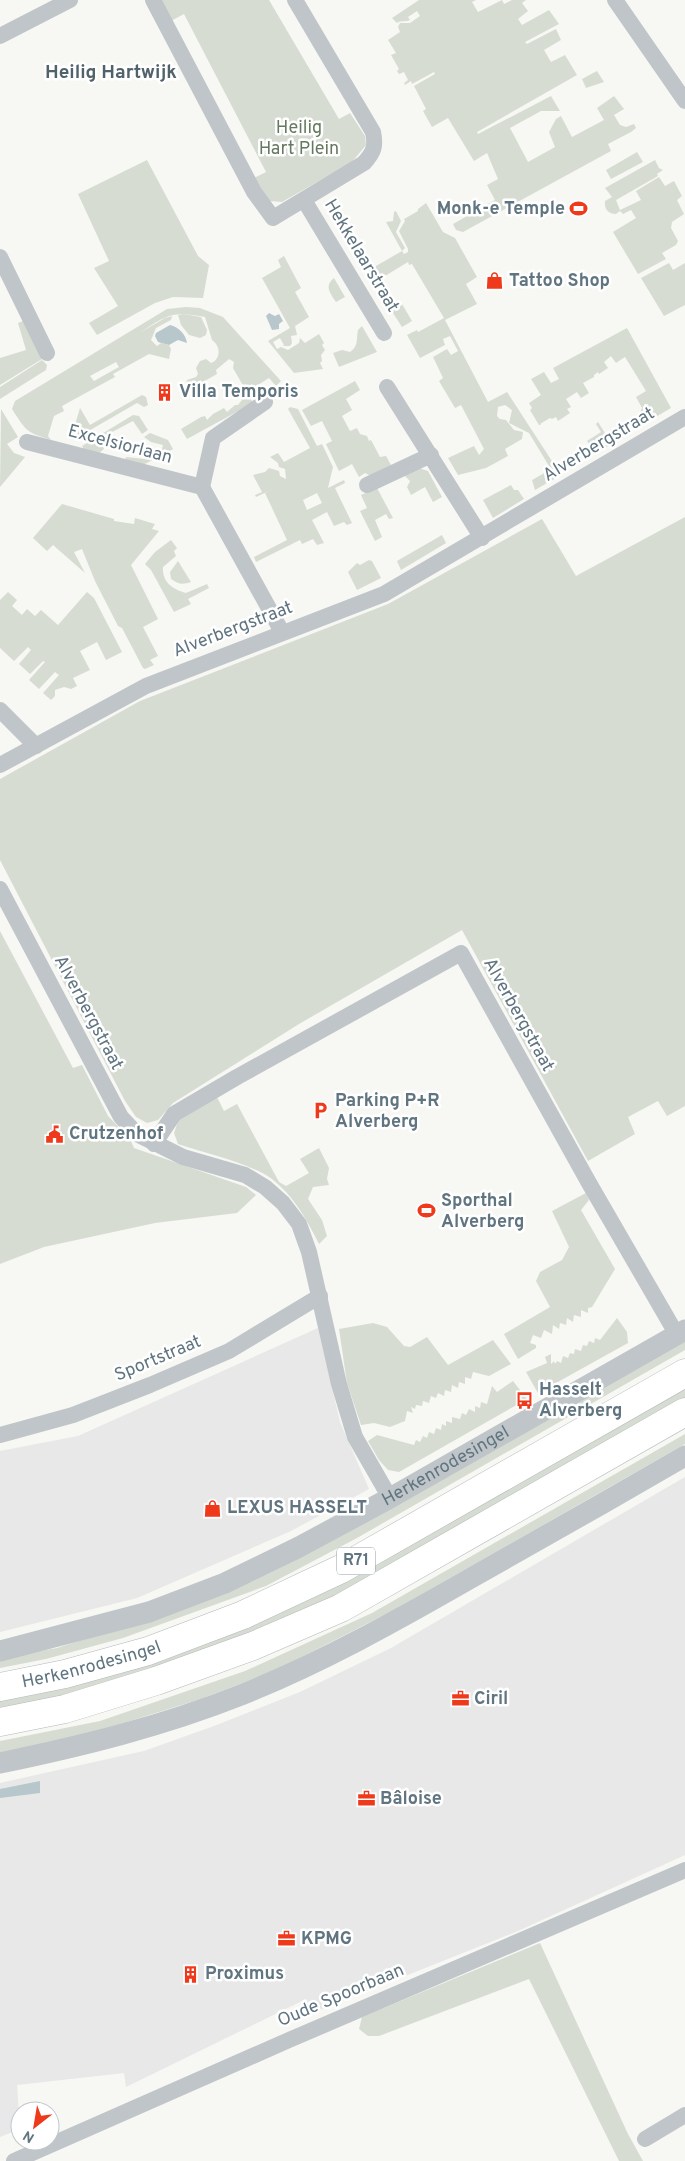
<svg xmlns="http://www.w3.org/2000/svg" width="685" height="2161" font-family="Overpass,sans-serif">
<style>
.built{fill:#e7e8e7}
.green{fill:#d7dcd2;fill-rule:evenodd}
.water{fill:#b8c7cb}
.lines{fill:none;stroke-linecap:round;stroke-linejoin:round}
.trunk-casing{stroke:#b4b9bc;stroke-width:29}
.minor{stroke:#bfc5c8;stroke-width:16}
.tertiary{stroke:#bfc5c8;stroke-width:21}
.trunk{stroke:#fff;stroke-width:28}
.labels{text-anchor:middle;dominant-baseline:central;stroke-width:5;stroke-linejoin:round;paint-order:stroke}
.shield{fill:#fff;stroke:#909ea6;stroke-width:1}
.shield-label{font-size:16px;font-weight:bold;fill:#607580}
.park-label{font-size:18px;fill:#66785f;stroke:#fff}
.poi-label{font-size:18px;font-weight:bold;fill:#607580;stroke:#fff;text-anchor:start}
.street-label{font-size:18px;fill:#607580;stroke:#fff}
.neighbourhood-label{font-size:19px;font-weight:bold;fill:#52626b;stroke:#fff}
</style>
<rect width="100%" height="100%" fill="#f7f7f3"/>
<g class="built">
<path d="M318,1328l22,94 29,67 -78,42 -154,67 -137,34v-181l78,-15z"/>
<path d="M685,1477v378l-167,76 -206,82 -6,-14 -180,88 -2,-14 -107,12 3,44 -20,8v-354l144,-32 70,-25 86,-34 91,-44z"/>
</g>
<g class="green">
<path d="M159,0h110l70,119 11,-6 15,23 1,9 -14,17 -70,40 -12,-1 -18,-22 14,-7 -82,-158 -13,7z"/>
<path d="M419,0h57l-4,2 6,10 24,-12 2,4 8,-4h14l-4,3 6,8 -10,8 4,6 27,-15 10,14 -34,18 2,2 29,-15 5,11 -17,10 7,12 14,-7 12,20 -100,57 1,2 73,-38 9,15h-19l-31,17 18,34 27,-15 -6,-15 7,-13 5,-3 11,21 32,-17 -7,-12 17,-12 10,13 -10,6 6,10 6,2 8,-3 2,4 -5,4 -23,12 3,7 -148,81 -7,-2 -3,-6 42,-24 -8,-15 11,-6 -11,-26 -13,8 -26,-43 -16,9 -9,-16 3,-2 -12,-23 21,-12 -1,-2 -22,12 -1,-3 -6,4 -1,-2 4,-3 -4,-8 -5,2 -2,-3 2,-2 -8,-14 5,-2 -8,-13 12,-8 -2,-5 2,-4h10l10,-7 -3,-5 -9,6 2,3c-4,2 -9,0 -13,3l-5,-5z"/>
<path d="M597,71l7,11 -18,6 -4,-9z"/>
<path d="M637,152l6,10 -32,17 -5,-9z"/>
<path d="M147,160l51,96 11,9 -6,33 -30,-1 -18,6 -58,32 -8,-12 29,-17 -24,-38 15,-7 -31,-67z"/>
<path d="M655,160l4,8 4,2 -6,4 1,2 -42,24 4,10 21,-10 -5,-9 23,-14 6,9 9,-5 8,15 -5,4 7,14 -12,8 -1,6 7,13 -2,4 -14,8 4,6 -28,15 -25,-42 23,-14 -5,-8 -8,4 -3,-3 -4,3c-8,0 -12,-5 -11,-13l7,-4 -7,-9z"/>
<path d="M426,203l17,29 12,6 22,39 -11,7 11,20 -32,16 43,82 19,-10 54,83 -26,15 -3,-10 16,-9 1,-5 -20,-33 -20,-10 3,-13 -7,-5 -7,2 -1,9 3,3 6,1 8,10 9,2 -1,7 -17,10 3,7 -22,12 -28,7 -10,-17 26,-12 5,9 5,-6 -23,-44 -6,3 -16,-27 4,-3 -10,-21 14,-8 4,6 7,-4 -8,-15 -7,3 2,6 -25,13 -13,-23 10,-5 1,2 26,-14 -32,-54 -3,1 -1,-3 -33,20 -6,-12 33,-19 -16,-29 7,-1 1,-9 2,-1 5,10 -5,11 9,16 -3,3 2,3 4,-2v-3l-9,-18 6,-10 -1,-2 14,-8v-2z"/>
<path d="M284,256l17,32 -6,4 14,25 -14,9 2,9 -6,1 1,7 -2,3h-7l1,-1 -4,-7 -7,4 4,7 4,-2 7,3 11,-7 1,-5 5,5 14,-9 5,9 -2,2 3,5 -4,5 1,6 -2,2 3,6 -29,4 -26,-32 22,-13 -28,-50 19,-11 -3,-7z"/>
<path d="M669,263l4,7 12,-7v42l-21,11 -23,-38z"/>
<path d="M334,278l11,19 -9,5c-6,-9 -12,-16 -2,-24z"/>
<path d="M402,304l10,17 -10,6 -11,-17z"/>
<path d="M186,307l14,1 23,9 58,64 -5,5 -7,-8 -22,14 6,11 -66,36 -6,-10 20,-12 4,-1 2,4 6,-6 11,-6 3,4 8,-7h3l4,-5 -3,-7 6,-4 -12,-21 1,-6 -5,-3 -13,11 1,4 -25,14 -6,-4 1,-4 9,-3 2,-3 -2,-6 4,-7 6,-2 5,4c10,-4 10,-17 1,-23l-7,-23c-32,-6 -37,-3 -64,15l24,-14 7,-2 -1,4 -15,8 -5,12 6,6 4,-3 8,2 2,4 -2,10 -20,-5 -36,20 2,3 -53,29 2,5 -10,5 -6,20 3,4c-25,-8 -25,-9 -39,-31l3,-8 152,-92zM116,362l3,5 -25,14 -4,-5z"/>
<path d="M183,314l18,3 6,13 -1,5 -6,3 -11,-3 -8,-10 -3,-10z"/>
<path d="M23,321l19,38 -42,26v-27l26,-8 -8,-27z"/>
<path d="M362,326l15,26 -38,15 -6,-14 9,-3 8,2c9,-6 6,-13 8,-22z"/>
<path d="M627,328l44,80 -34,20 -3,-3 8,-17 -6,-11 10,-6 -21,-34 -9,6 -5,-7 -7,6 4,6 -9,6 -1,-2 -4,3v2l-11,6 6,10 -8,5 -4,-6 -11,7 5,8 -4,2 3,4 -12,8 -2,-4 -4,2 -2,-1 -10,6 1,1h-2l-9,-15 2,-2 -3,-5 12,-8 -10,-16 13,-7 7,11 8,-4 -6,-11z"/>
<path d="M42,360l5,5 -1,5 -46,29v-12z"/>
<path d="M355,381l5,9 -14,9 6,11 -10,6 8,15 7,-3 3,6 7,2 2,5 2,-1 9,17 6,-1 5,9 -18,12 -8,-4 -6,4 -7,-13 -13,7 -13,-27 6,-3 -10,-20 -11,5 -9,-16z"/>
<path d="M142,395l4,2 2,8 -4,2 -7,-4 -64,37 -2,-2 9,-30 10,17z"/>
<path d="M290,407l8,2 19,37 5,-2 11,23 -5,21 16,-8 1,3 -10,5 17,35 -5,2 -3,-3 -10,4 -7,-14 -15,8 12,23 -7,2 -4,-6 -11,5 -2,-4 -44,22 -2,-5 33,-17 -22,-47 8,-4 -17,8 -1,-2 7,-3 -9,-17 12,-3 4,-4 10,3 1,5 6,3 -1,-10 -6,-2 -1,-4 -8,-6 8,-4 6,9 26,-14 -22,-39zM317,493l5,10 -15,7 -4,-10z"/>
<path d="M1,409l17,28 -11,7 7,9 11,4 -25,30z"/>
<path d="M133,415l6,1 9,14 -6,4 -9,-13 -34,18 5,10 -6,5 -14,-5 -2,-3z"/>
<path d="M598,422l14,22 -17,9 -8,-12 14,-9 -5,-8z"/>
<path d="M150,433l18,7 5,9 -30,16 -18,-5 1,-3 18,2 2,-7 7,1 1,-5 8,1 1,-4 -12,-3 -7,-5z"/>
<path d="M416,467l12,4 14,26 -9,5 -8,-15 -14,8 -4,-8 3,-6 -5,-5z"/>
<path d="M511,485l3,5h4l6,9 -31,19 -10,-18z"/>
<path d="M377,488l16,30 -4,1 -3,-5 -11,6 7,17 -7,4 -15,-30 7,-3 -6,-13z"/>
<path d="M62,504l52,15v2l20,3 1,-6 20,6 -3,5 7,2 -28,34 27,54 -15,8 15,29 -8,4 4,5 -9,4 -2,-1 -21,-40 -4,-2 -23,-45 -13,-32 -8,3 11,21 -32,-28 -6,6 -14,-13z"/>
<path d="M685,517v589l-18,10 -9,-15 -30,16 7,17 -47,27 -126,-231 -163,94 -126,79 -15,17 -11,3 -11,-6 -11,-16 -125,-241v-81l140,-78 248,-97 154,-85 34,57z"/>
<path d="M442,535l4,8 -45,27 -4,-9z"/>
<path d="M171,540l6,8 -3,3 2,5 -13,11c-1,15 9,22 23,26l21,-9 2,4 -21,11 3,5 -17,8 -23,-42 -6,-6 10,-12z"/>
<path d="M369,560l3,1 9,17 -24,12 -9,-18 9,-9 3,2z"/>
<path d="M178,561l13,21c-9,3 -13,2 -20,-3l-1,-7z"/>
<path d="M8,592l9,8 -5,6 10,9 5,-6 8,7 6,-6 17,15 29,-33 7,6 28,54 -16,8 -9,-18 -17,9 10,19 -17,8 4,8 -6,3 -7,-2 -9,3v6l-4,4 -8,-7 16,-18 -4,-3 -16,17 -10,-9 16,-18 -2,-1 -13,13 -11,-10 12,-14 -3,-3 -14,14 -14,-13v-48z"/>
<path d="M0,931l73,137 9,-3 26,51 22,23 4,9 112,39 10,8 -19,18 -82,10 -111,24 -44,17z"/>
<path d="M217,1097l7,14 13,-7 42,78 7,4 23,-13 -9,-14 19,-11 10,20 -2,11 2,6 -16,2 -5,12 14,21 5,16 -8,8c-12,-24 -26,-49 -47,-65 -22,-16 -68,-26 -94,-35l-4,-11 4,-12z"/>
<path d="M586,1193l3,7 -8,10 34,59 -23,38 -4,1v5l-7,-3v7l-7,-2 -1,7 -6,-4 -1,7 -6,-2 -1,6 -6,-4 -1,9 -8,-4 -3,8 -8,-3 -3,8 6,2v3l-18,11 -14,-25 46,-27 -14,-26 4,-9 22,-12 7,-13 -17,-36z"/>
<path d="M617,1318l10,14 1,11 -90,50 -12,-21 21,-9 -2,-6 6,-3v10l3,-3 1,3 2,-3 4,2 2,-7 5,2 2,-5 4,1 1,-5 6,2 2,-6 4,1 2,-5 5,2 1,-5 5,2z"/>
<path d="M373,1323l14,4 17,19 6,1 17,-10 21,28 45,-25 18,24 -22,12 -16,-4 -2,7 -6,-2v7l-6,-2 -1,6 -6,-3 -1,7 -6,-2 -1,6 -6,-3 -2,5 -5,-2 -2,7 -6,-2 -1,5 -6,-1 -1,4 -4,-2 2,6 -6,-2 -2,10 -15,6 -16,-4 -13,2 -14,-42 -8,-54z"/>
<path d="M685,1340v10l-328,188 -91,48 -143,52 -77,21 -46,9v-10l57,-10 91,-29z"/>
<path d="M513,1381l14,18 -128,73 -11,-2 -9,-10 -11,-19 9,-6 37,10 2,-5 4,2 3,-6 4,2 2,-6 5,2 2,-6 5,2 1,-6 4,2v-5l6,2v-6l8,2 2,-6 4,2 3,-6 6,3v-6l5,2 1,-6 6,2 5,-18 5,6z"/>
<path d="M685,1384v16l-330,186 -107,51 -138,49 -110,26v-14l179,-47z"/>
<path d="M685,1434v10l-291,166 -120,61 -73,28 -81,25 -87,23 -33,6v-12l100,-20 145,-50 127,-58z"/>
<path d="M540,1943l88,191 15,27h-24l-90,-182 -150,57h-11l-9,-7 3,-12z"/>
</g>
<g class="water">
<path d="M269,313l6,3 4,-2 4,7 -4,3v5l-7,1 -6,-14z"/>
<path d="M170,325c9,2 16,10 17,18l-9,-3 -9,5 -11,-3 -3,-6 1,-3z"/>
<path d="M40,1781v12l-40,5v-9z"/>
</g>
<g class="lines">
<defs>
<g id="trunk">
<path id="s2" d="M0,1687l65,-13 83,-23 95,-36 98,-46 344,-196"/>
<path d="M0,1722l65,-13 91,-28 97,-35 88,-38 344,-196"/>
</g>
</defs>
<use href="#trunk" class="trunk-casing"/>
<g class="minor">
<path d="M153,0l101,192 19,26 91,-55c10,-11 12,-17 9,-31l-78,-132"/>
<path d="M615,0l70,101"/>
<path d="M0,36l70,-36"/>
<path d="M304,200l80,133"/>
<path d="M0,257l47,96"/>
<path d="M387,387l95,151"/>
<path d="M27,442l175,45 80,145"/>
<path d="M367,485l64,-30"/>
<path d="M202,487l11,-49 52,-36"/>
<path d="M0,710l36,36"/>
<path d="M0,765l146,-79 238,-92 301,-177"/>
<path d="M0,889l121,228 16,17 46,23 62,18 20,12 18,16 16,21 10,28 30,132 16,53 35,61"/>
<path d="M154,1144l20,-30 63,-37 224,-124 128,230 88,152"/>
<path d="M0,1435l73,-20 77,-30 79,-34 91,-55"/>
<path d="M645,2139l40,-24"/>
<path d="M14,2161l275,-121 396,-170"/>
</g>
<g class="tertiary">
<path id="s1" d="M0,1651l149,-39 76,-29 74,-36 91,-49 295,-168"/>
<path d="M0,1763c82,-17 163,-37 241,-68 80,-32 155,-74 230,-117 71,-40 143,-81 214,-122"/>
</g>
<use href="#trunk" class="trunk"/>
</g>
<defs>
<symbol id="stadium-bare" viewBox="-9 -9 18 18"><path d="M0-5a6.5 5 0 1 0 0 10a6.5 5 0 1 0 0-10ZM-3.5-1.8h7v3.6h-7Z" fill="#ef391b" stroke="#fff" stroke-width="2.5" paint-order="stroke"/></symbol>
<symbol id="shop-bare" viewBox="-9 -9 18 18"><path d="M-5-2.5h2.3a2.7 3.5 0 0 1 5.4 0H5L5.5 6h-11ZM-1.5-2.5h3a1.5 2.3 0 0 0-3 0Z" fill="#ef391b" stroke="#fff" stroke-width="2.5" paint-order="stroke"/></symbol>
<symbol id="building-bare" viewBox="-9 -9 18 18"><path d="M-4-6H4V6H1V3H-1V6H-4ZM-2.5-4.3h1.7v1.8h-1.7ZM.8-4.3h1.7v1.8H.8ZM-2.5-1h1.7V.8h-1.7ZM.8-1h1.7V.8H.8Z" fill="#ef391b" stroke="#fff" stroke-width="2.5" paint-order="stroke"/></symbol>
<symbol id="parking-bare" viewBox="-9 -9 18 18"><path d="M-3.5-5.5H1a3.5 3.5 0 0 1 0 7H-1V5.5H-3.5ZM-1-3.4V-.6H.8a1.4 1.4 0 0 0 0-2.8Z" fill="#ef391b" stroke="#fff" stroke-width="2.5" paint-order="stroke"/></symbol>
<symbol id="civic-bare" viewBox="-9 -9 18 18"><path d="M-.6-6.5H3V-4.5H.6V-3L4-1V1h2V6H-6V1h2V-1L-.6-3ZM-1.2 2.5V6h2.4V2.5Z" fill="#ef391b" stroke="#fff" stroke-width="2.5" paint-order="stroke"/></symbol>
<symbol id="bus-bare" viewBox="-9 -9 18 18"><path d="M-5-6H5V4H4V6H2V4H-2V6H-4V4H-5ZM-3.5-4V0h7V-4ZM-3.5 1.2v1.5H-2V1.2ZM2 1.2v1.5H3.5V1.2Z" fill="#ef391b" stroke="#fff" stroke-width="2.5" paint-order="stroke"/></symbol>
<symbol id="office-bare" viewBox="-9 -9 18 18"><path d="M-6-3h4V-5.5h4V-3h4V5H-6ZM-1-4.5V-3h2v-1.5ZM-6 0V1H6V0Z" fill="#ef391b" stroke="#fff" stroke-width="2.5" paint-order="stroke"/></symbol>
</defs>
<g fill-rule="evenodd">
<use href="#stadium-bare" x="566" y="196" width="25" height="25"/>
<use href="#shop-bare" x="482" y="268" width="25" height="25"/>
<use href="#building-bare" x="152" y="380" width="25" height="25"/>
<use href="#parking-bare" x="308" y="1098" width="25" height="25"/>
<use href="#civic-bare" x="42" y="1122" width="25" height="25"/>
<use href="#stadium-bare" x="414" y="1198" width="25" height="25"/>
<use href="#bus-bare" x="512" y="1388" width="25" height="25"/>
<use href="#shop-bare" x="200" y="1496" width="25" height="25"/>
<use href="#office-bare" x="448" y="1686" width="25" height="25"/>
<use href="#office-bare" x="354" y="1786" width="25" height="25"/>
<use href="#office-bare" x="274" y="1926" width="25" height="25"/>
<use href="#building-bare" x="178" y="1962" width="25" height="25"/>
</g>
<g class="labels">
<rect class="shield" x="337" y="1547.5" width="38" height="27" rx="4"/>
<g class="shield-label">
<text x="356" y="1561">R71</text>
</g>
<g class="park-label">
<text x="299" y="128">Heilig<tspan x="299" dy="21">Hart Plein</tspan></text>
</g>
<g class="poi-label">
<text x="565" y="209" text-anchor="end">Monk-e Temple</text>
<text x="509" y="281">Tattoo Shop</text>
<text x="179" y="392">Villa Temporis</text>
<text x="335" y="1101">Parking P+R<tspan x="335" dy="21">Alverberg</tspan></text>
<text x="69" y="1134">Crutzenhof</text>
<text x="441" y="1201">Sporthal<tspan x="441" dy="21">Alverberg</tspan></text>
<text x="539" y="1390">Hasselt<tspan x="539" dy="21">Alverberg</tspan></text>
<text x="227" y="1508">LEXUS HASSELT</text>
<text x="474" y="1699">Ciril</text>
<text x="380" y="1799">Bâloise</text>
<text x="301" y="1939">KPMG</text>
<text x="205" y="1974">Proximus</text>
</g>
<g class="street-label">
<text transform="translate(361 256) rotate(59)">Hekkelaarstraat</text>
<text transform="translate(120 445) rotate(15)">Excelsiorlaan</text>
<text transform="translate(599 445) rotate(-31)">Alverbergstraat</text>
<text transform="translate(233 630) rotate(-21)">Alverbergstraat</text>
<text transform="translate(88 1013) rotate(62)">Alverbergstraat</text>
<text transform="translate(518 1015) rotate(61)">Alverbergstraat</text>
<text transform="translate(158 1359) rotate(-23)">Sportstraat</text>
<text stroke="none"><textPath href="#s1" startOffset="485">Herkenrodesingel</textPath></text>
<text stroke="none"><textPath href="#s2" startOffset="94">Herkenrodesingel</textPath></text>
<text transform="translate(341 1996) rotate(-23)">Oude Spoorbaan</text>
</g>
<g class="neighbourhood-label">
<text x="111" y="73">Heilig Hartwijk</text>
</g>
</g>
<g transform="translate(35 2126) rotate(211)"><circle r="24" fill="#ffffff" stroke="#bfc8cc"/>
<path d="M0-4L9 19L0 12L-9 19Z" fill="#ef391b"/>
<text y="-8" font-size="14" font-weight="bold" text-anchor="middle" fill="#607580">N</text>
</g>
</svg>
